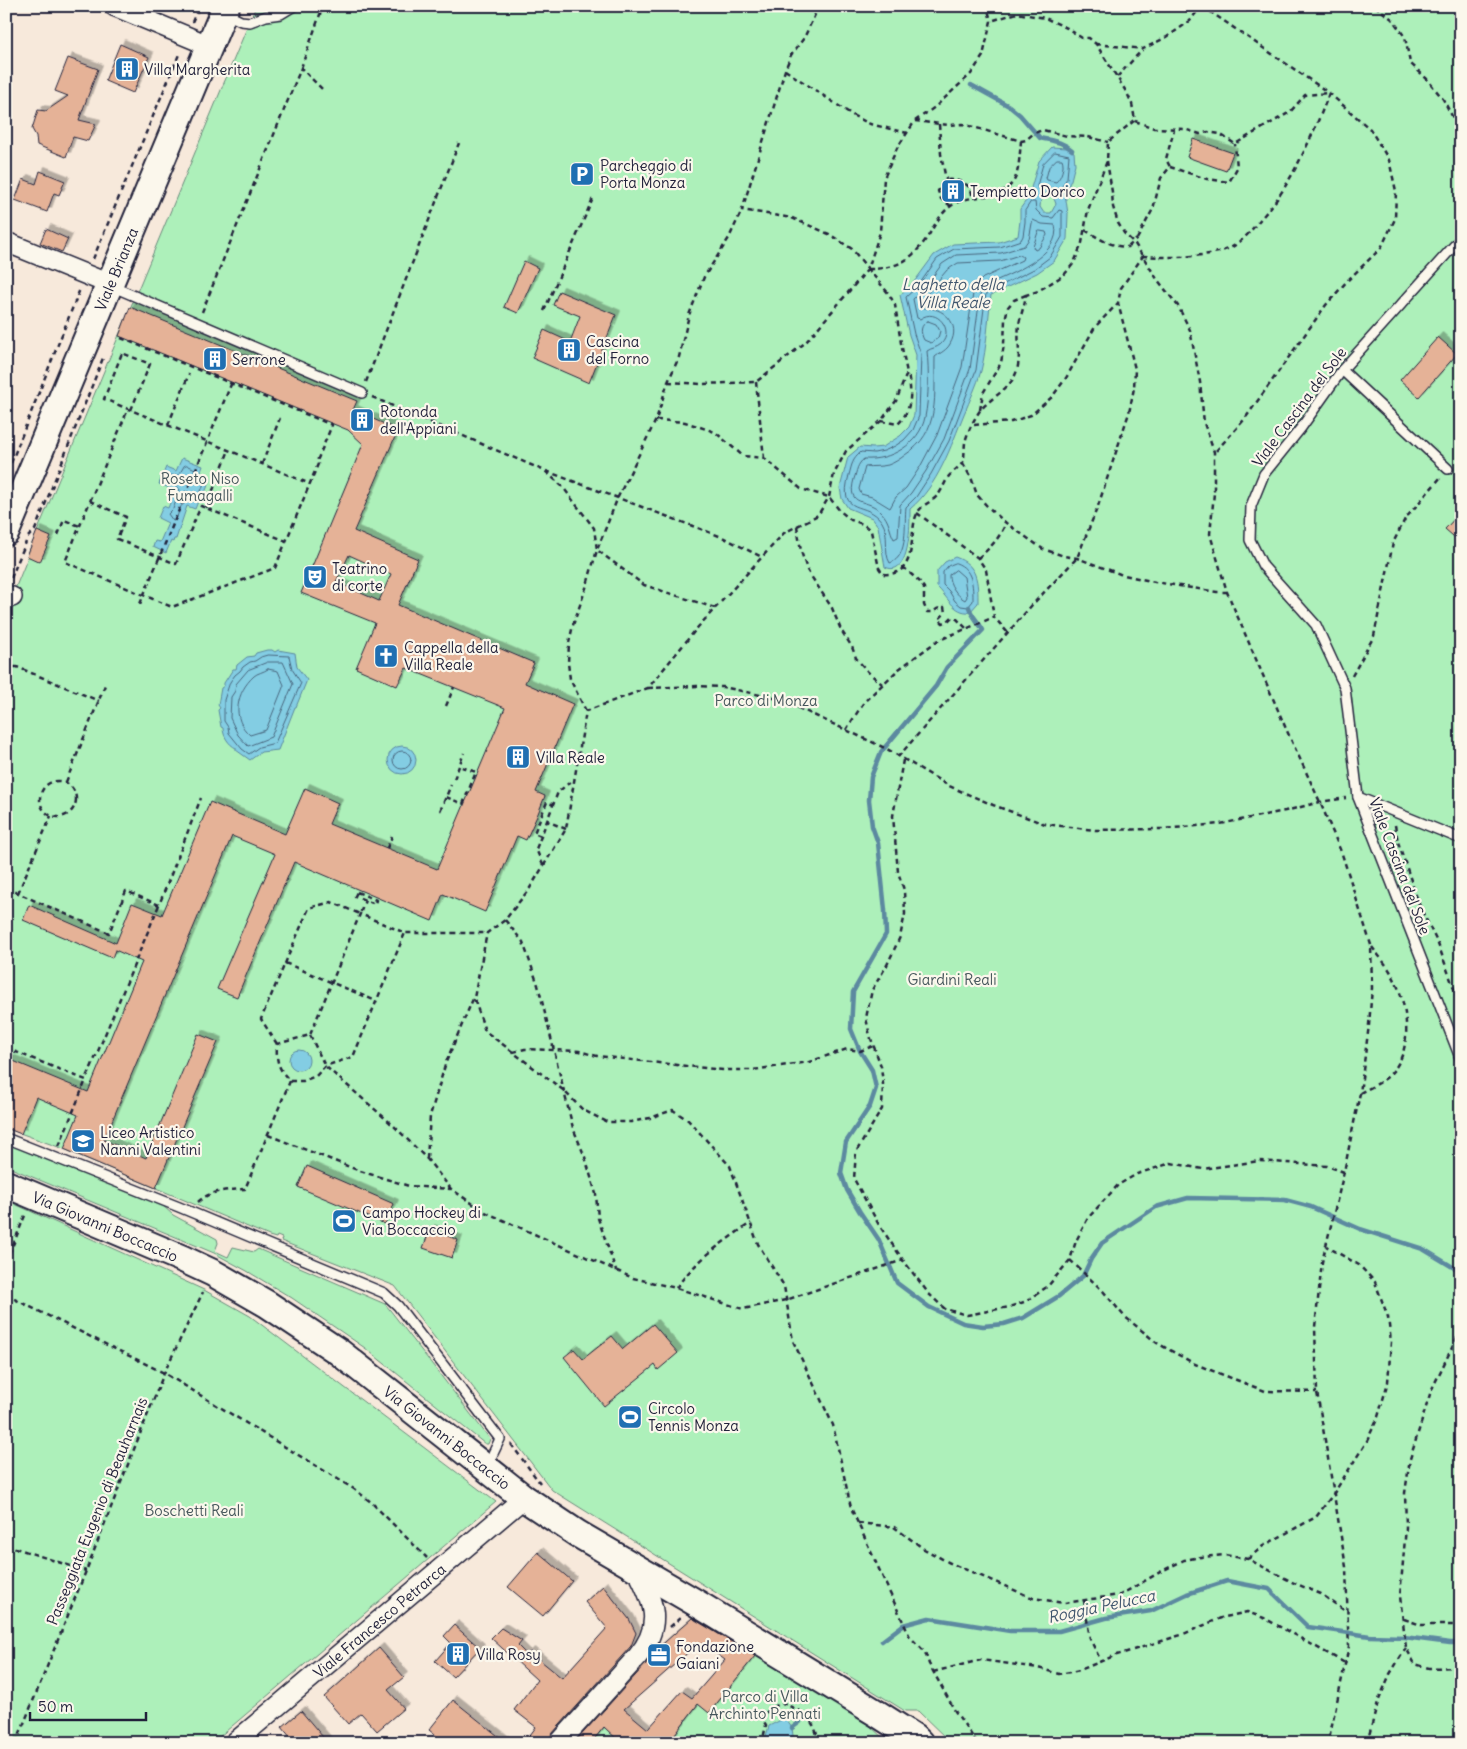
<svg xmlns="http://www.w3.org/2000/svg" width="1467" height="1749" font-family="Delius,sans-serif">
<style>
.green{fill:#adf0ba;stroke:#68897a}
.water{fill:#83cde3;stroke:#5c89a0;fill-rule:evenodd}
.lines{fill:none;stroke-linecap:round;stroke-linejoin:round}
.shore{stroke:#49667e;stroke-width:1}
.stream{stroke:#5c89a0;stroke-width:4.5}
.building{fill:#e5b297;stroke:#22223b;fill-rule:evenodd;filter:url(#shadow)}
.lane-casing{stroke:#22223b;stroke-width:12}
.street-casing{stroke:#22223b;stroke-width:22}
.secondary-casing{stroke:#22223b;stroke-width:30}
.path{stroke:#22223b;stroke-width:2.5;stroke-dasharray:5 4;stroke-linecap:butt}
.lane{stroke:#fbf7ec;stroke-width:9}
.street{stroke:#fbf7ec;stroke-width:19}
.secondary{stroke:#fbf7ec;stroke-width:26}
.path-bridge{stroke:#22223b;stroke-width:2.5;stroke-dasharray:5 4;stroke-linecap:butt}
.labels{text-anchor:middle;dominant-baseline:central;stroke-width:4.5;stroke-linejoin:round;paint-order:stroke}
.poi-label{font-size:15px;fill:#22223b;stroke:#fbf7ec;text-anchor:start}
.street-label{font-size:15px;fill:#22223b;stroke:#fbf7ec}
.park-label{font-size:15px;fill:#45565b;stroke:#fbf7ec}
.water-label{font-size:16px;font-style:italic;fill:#3f556d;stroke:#fbf7ec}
</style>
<defs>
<filter id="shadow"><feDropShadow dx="4.5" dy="-4.5" stdDeviation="0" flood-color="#0004"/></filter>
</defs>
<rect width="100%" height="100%" fill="#f7e9db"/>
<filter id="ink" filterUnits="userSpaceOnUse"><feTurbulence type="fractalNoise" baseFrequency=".02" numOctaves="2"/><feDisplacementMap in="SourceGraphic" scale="10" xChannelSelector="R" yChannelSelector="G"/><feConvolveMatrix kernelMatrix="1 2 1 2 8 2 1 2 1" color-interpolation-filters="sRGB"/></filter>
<g filter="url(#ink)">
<g class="green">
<path d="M256,6h1205v1737h-510l-33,-32h-13l-353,-221 -157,-204 -114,-45 1,-3 -5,-2 -1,2 -7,-2 -205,-87 -58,-21v-517l22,-54 -1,-1z"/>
<path d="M6,1140l155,64 12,11 44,24 1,4 -3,8 13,6 5,-10 21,5 4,-3 127,55 5,6 100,129 -2,5h-3l-120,-96 -73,-50 -45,-27 -33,-18 -208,-87z"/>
<path d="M6,1200l198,90 46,26 246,186 -284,241h-206z"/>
<path d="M755,1655l110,66 23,22h-220l30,-39 11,8z"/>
<path d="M604,1727l17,16h-30z"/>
</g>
<g class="water">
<path d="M1052,147l15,1 7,4 1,12 -4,16 -6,13 3,21 -1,25 -13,22 -17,12 -46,22c-3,25 -4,52 -10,76 -4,14 -11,29 -17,43 -13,32 -26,72 -54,95 0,13 1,70 -25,58l-7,-41 -6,-8 -24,-10 -6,-9 -2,-11 8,-31 12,-10 13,1 10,-1 9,-6 8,-5 9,-9 5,-12 2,-60 -7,-20 -9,-40 14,-13 20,-27 19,-11 46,-2 19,-6 2,-15v-12l8,-11 11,-37zM1047,192l5,1 4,11 -5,9h-7l-4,-6 1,-11z"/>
<path d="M182,458l21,8 -3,8 11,4 -9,22 -3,-1 -4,10 -8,-3 -11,33h-2l-1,3 -2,-1 -5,12 -13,-6 2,-6 5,1 8,-19 -10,-5 5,-12 5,2 7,-18 -16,-6 7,-17 10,4z"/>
<path d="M955,557c23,8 23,25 23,46l-8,9c-16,2 -23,-16 -33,-25v-16l8,-9z"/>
<path d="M267,650h5l3,2 3,-2 17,3 2,14 10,13 -11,27h-1l-17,43 -17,2 -11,8 -14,-10v-2c-7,-3 -13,-12 -13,-20l-2,-1 -3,-17 2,-2 -2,-3 3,-17 3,-2v-3l9,-14h3l1,-4 10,-8 7,-1 2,-3z"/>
<circle cx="402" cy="760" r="14"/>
<circle cx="299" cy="1060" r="10"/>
<path d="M785,1718l7,10 2,15h-30l5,-17z"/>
</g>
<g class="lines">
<g class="shore">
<path d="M1055,152l14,3 -2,23 -8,14 -11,-5 -9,2 -2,-3 6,-22z"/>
<path d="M1057,159h5c3,7 -1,19 -6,23l-9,-2 -1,-2 3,-11z"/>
<path d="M1031,202h4l1,8 7,7 10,1 6,-8 3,1v26l-12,20 -16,12 -48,24 -10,77 -27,71 -18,33 -15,23 -10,10c-2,16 3,50 -16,56 -7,-11 0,-29 -8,-41 -15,-23 -45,-4 -33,-47 3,-11 3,-15 12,-23l13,1 10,-2 11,-5 9,-6 9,-10 6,-14 2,-62 -7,-20 -8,-37 12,-11 19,-27 17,-10 46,-2 21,-7 2,-4 2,-14v-11z"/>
<path d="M1033,220l9,4 13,1c8,30 -47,50 -69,60l-5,5 -11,79 -26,70 -18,32 -15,22 -11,12 -2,32 -4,2c-5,-9 -4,-18 -13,-27 -13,-15 -35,-3 -27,-33 3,-8 3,-15 10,-20 26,2 56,-15 61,-42 4,-19 4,-47 2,-66 4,-3 10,-3 14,-7 14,-13 -4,-38 -21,-25l-3,-1 -4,-19 10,-9 19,-26 14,-9 45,-2 23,-7 5,-7z"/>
<path d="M1040,231l6,1 1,3 -8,13 -4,2 -2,-3 5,-15z"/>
<path d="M1020,255l3,2 -1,3 -39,18 -9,9 -12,80 -25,68 -17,32 -14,21 -10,9 -6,11 -18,-11 -11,-3 -2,-5 6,-22c7,-1 15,0 23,-2 6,-2 12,-6 17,-10 36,-23 29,-60 30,-98 5,-4 12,-7 15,-13 12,-20 -7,-38 -27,-36l-2,-7 26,-31 11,-7 42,-2z"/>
<path d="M928,321l8,3 4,7 -2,7 -7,5 -7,-3c-4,-8 -4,-15 4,-19z"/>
<path d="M187,465l8,4 1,7 8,7 -4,11 -7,7c-13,0 -13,8 -17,19l-3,1 -5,-7 5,-5 7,-19 -3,-4 -9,-4 -1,-3 2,-4 6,1 4,-1 5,-9z"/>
<path d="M956,563c17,6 17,23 17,38l-5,6 -7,-1 -6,-5 -6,-10 -6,-6v-13l5,-6z"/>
<path d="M956,570l8,7 3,20 -2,3c-8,-4 -17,-17 -16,-25z"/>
<path d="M268,655l21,1 3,13 9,14 -26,60 -16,4 -10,7 -7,-5 -13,-16 -1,-6 -4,-6v-21l6,-18 5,-7 5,-4 3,-4 7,-5 5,-1 6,-4z"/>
<path d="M268,662h15l10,22 -22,53 -23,9 -10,-11 -8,-17 1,-21 4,-6 1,-7 12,-14z"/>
<path d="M268,669l10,2 6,14 -18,45 -16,5c-19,-16 -14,-43 4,-59 3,-3 10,-4 14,-7z"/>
<circle cx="402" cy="760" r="9"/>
</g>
<g class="stream">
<path d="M971,85l38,21 11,9 20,23c13,3 21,3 32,12"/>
<path d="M969,607c1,6 10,16 14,23l-36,37 -11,19 -55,66 -10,25 -2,23 3,26 6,17 7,67 1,24 -33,58 -2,37 9,22 12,19 4,18 -6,18 -24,36 -5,31 6,17 13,22 19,28 18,43 32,24 34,16 20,3 21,-2 19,-6 36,-22 24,-20 8,-17 11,-16 54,-36 32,-9 97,2 26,7 49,22 63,20 38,23"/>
<path d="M882,1641l21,-16 26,-7 81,13h49l47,-13 45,-7 36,-17 40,-13 42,8 39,38 62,9 34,1 46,6h11"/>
<path d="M792,1728l8,-6"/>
</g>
</g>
<g class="building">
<path d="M120,44l29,13 -16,36 -28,-12z"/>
<path d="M68,58l30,11 -19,51 17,4 -8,17 -15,-4 -7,20 -29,-12 -1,-9 -4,-7 6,-19 8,1 22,-15 -13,-5z"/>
<path d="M1193,139l40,14 -7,18 -39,-14z"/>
<path d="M40,171l25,10 -6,14 -5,-2 -7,19 -32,-12 8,-21 13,5z"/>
<path d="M46,229l22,10 -6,13 -22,-9z"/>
<path d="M524,261l14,7 -20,45 -14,-6z"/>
<path d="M559,291l57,24 -27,68 -57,-25 12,-28 26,12 10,-26 -27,-11z"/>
<path d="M130,307l227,94 -4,9 45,20 -44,101 64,28 -20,46 136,58 -9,20 48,21 -37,88 9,4 -8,20 -11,24 -9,-4 -32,76 -42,-18 -11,27 -138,-59 -57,135 -20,-8 58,-135 -43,-18 -128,304 42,18 52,-124 20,8 -62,146 -92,-39 14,-34 -42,-18 -15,37 -15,-6v-70l82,34 54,-130 -27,-12 -3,8 -89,-38 6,-15 87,38 16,-40 30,12 48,-113 75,32 20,-46 33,15 -9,21 108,45 68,-161 -99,-40 -9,18 -41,-18 19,-45 -74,-30 62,-149 -15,-14 -229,-94zM349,555l42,19 -12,27 -43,-19z"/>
<path d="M1438,337l19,17 -38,43 -19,-17z"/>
<path d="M1461,512v31l-16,-14z"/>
<path d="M37,531l14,6 -11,25 -13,-6z"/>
<path d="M307,1166l87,38 -9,20 -87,-37z"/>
<path d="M430,1229l28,11 -6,18 -29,-10z"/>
<path d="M653,1324l25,29 -20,17 -3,-5 -51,41 -40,-49 10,-8 9,10 29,-23 11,13z"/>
<path d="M538,1552l34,29 -29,35 -35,-29z"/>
<path d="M603,1586l26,33 7,14 -5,13 -80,89 -3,8h-24l12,-16 -22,-17 23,-30 -46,-42 10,-10 21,13 -4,5 9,9 3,-3 32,26 45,-50 -22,-26z"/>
<path d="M692,1618l63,38 -46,57 -11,-9 -30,39h-47l-17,-16 -13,16h-17l71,-78 11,-15zM700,1642l25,18 -33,38 -10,-7 -34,38 -24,-20z"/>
<path d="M454,1625l26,23 -27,29 -18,-16 16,-18 -7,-7z"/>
<path d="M379,1648l25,29 -16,13 16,18 -27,23 -16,-18 -13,11 -24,-27z"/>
<path d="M453,1700l54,43h-62l-16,-13z"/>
<path d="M301,1711l27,32h-33l-13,-16z"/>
</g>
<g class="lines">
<defs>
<g id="lane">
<path d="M226,14l15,7 9,1 16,-6 15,-2 13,-8"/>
<path d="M1461,238l-119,132 -41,58 -37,46 -13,32 -1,34 13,26 53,59 29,63 13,109 103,263"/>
<path d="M111,286l251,107"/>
<path d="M1342,370l106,99"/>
<path d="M1358,797l103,42"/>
<path d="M6,1138l173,69 205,86 14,13 102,133 -13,27"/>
</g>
<g id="street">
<path d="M114,6l96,40"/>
<path d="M6,242l103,42"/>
<path d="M6,595l6,2"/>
<path id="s1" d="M234,1743l290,-245"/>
<path d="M559,1743l78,-86c27,-32 17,-55 -1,-89"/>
</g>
<g id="secondary">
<path id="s2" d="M6,532l220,-526"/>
<path id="s3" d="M6,1184l177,75 30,14 54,31 72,48 185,146 54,36 120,70 180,110 36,23 6,6"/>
</g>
</defs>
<use href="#lane" class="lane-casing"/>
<use href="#street" class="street-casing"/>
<use href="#secondary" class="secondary-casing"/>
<g class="path">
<path d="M819,6l-15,32 -13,17 -6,15 -43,140 50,8 37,16 23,15 16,20"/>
<path d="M1202,6l127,87 41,36 19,31 7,31 -1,28 -14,29 -33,32 -22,25 -82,115 -29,32"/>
<path d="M1375,6l17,13 13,18 5,26 17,16 16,20 18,34"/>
<path d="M192,22l7,-16"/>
<path d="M1096,44l47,5 24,-12 23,-16 11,-15"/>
<path d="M301,68l22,-62"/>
<path d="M785,70l69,46 16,8 37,9"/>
<path d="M1117,77l26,-28"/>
<path d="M915,121l34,4 14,-1 58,17 5,-1 8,-7 9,-3 24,6 21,1 20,5"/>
<path d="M1135,121l19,7 30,1 16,5 8,-2 12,2 15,10 55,-32 15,-17 24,-2c-11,31 -33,79 -52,106 -6,8 -13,16 -19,23 -8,10 -17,21 -28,26 -23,10 -62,10 -87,8"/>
<path d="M939,124l2,30 5,26"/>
<path d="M1107,161l5,31 1,15 5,16 6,10 11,11 22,35 21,27 12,24 10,52 4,41 10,29v41l-4,41 17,58 60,139 33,71 22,52 29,91 1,43 -3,37 -9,68 -16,79 -22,90 -7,65 2,65 29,175 2,60 1,19 -21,97"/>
<path d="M1170,167l37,12 22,3 8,-14 -2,-24"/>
<path d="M951,206l-10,-7 -3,-8 8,-11c11,-1 27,3 26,17"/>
<path d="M1085,230c13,8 27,17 43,17"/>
<path d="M1137,239l16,-30 8,-31 9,-11 -4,-8 8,-29"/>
<path d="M93,259l87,-207"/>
<path d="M868,269c30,0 46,-10 62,-36 6,-10 11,-20 21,-27 19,-14 47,-4 62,-24 6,-7 7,-31 8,-41"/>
<path d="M544,311l50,-115"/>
<path d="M202,312l99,-244 23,23"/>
<path d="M121,338l211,87 -15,36 1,3 -43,104 -103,39 -107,-45 63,-153"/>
<path d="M366,382l93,-239"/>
<path d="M668,382l34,2 54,-2 50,-40 62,-73"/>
<path d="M756,382l8,76"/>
<path d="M372,397l173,74 17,15 32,42 3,22 47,35 71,23"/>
<path d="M131,410l19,-46 -28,-11 -18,46c68,28 137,56 206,85"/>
<path d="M980,410l3,-17 18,-30 3,-19 1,-24 3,-13 6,-7 12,-5"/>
<path d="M656,420l29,2 30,10 28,24 21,2 37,31 28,8 11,14 11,9 12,4 8,7 8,37 4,6c38,3 24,-45 35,-62 4,-7 11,-9 17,-14 7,-6 9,-15 14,-22 4,-5 11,-9 14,-14 2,-5 1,-13 2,-19 2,-10 8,-22 14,-31 10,-14 33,-23 38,-42 4,-14 0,-31 2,-45 1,-8 6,-21 7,-30l12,-4 26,-16 10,-12 8,-20 6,-33 19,-49 1,-19 27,-22 -3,-16 -5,-11 -31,-49 -7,-6h-7l-15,-10 -22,-10 -28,-5 -26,8"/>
<path d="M881,421l17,3c14,-14 14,-31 10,-50"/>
<path d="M168,425l21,-51"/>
<path d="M974,425l37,-3 20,-7 21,-18 14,-19 29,-51 23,-24"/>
<path d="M11,463l69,-174"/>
<path d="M963,463l9,17 5,15 10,11 19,17 37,26 21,7 13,2 43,16 35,8 62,10h10"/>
<path d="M262,464l18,-46"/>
<path d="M546,471l176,66 40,20"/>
<path d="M90,501l36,16 -9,22 59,25 25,-58 85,35"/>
<path d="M206,508l23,-58"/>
<path d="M917,513l61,45 8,12 8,47 14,16"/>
<path d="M797,526l4,25 6,19 25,38 9,22 11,17 4,11 12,14 14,12"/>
<path d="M58,535l6,-15 16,6"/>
<path d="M28,537l7,-7 68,-172"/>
<path d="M978,558c13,-11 21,-19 28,-35"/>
<path d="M903,567l17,15 4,6v17l3,7h6l4,-3 7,-2 1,6 -6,6 4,4 5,-2 4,-4 5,2 9,9"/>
<path d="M11,578l15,-36"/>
<path d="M140,604l92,-222"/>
<path d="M6,670l5,-3h6l82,34"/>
<path d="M1352,676l22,-40 19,-93 12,-24 36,-42"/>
<path d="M648,688l49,-2 26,1 56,12 108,50 62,37 44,19 52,19 50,6 67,-1 58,-5 65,-13 35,-9 26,-4"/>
<path d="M446,706l8,-19"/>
<path d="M586,711l-16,-32 -2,-16 1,-20 4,-18 14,-40 10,-35 21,-53 38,-77 12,-38 11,-25 10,-42 15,-38 25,-39 13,-28"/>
<path d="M846,730l18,-28 35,-33 38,-28 57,-24"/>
<path d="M898,757l134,-152 45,-47 21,-52 31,-93 5,-25 1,-19 -17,-66 3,-15 22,-32"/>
<path d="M903,760l-10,56 5,56 6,18 1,24 -5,23 -13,28 -15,25 -6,28 4,18 11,30 2,18 -1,25 -26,43 -2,27 25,46 24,35 26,34 16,15 22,6 42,-8 18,-6 21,-15 22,-26 6,-19 12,-23 30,-33 19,-11 34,-11 32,6 57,-8 67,5 17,6"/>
<path d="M454,779l10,-26"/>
<circle cx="58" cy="799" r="18"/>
<path d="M66,782l39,-97"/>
<path d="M446,797l17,7 13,-32 -17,-6"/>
<path d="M440,811l11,-26"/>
<path d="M1395,825l3,17 22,65 18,37 23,64"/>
<path d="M566,829l-19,-8 11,-29 16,-13"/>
<path d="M541,836l-7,-3 13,-31 7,3"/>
<path d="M387,848l5,-12"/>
<path d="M543,865l-7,-16 11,-28"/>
<path d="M6,888l103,45 17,-42 33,14 42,-107"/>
<path d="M357,892l19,8 -1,4 -20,-8z"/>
<path d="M18,893l33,-77"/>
<path d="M505,920l18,22 15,43 35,143 12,29 11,37 2,24 18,53"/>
<path d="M285,963l91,38"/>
<path d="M310,1035l15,31 69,60 33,33 24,30 34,23 148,66 43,10 67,21 43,-9 117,-40"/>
<path d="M277,1044l-16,-25 48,-111 22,-6 29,12 5,-14"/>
<path d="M6,1048l80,32 73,-175"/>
<path d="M513,1052l12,-3 54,2 18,5 89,10 37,4h30l56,-8 38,-13 13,2 13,-5"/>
<path d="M290,1081h13l13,-5 9,-10 28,-9 52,-124"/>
<path d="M1360,1093c11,-6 24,-11 32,-21 23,-25 15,-73 -2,-101 -5,-8 -12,-16 -18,-24"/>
<path d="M268,1135l92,36 49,15 41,3"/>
<path d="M59,1146l27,-66"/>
<path d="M427,1158l3,-42 16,-54 27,-63"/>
<path d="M198,1202c13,-12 30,-12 47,-13l45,-108c-12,-12 -14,-20 -13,-37l33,-9 50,-121 45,19h82"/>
<path d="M1070,1260l33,31 21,25 33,27 38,21 70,27 52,1"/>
<path d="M6,1262l20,-49"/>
<path d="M676,1288c18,-26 49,-48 75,-65"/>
<path d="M6,1295l158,78 190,116 17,13 56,56"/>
<path d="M1461,1329l-30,62 -21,68 -5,34 1,34 -6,69 6,52 9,16 14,4 32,-1"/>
<path d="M511,1444l29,39"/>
<path d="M858,1523l36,4 30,22 24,13 85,36 31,5 56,-8 42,-24 22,-11 17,-3 23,-2 24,4 46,24 27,11 27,19"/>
<path d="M6,1545l80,26"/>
<path d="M1248,1559l15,-13 53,-29 18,-24 33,-52 11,-24 10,-35 3,-40 -3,-25 -13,-35 -16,-17 -33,-19"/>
<path d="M1084,1600l6,39 11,22"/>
<path d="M1404,1619l17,6h40"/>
<path d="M670,1627l11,-10"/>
<path d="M933,1672l48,-12 57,8 21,6 21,-4 34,-14 67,-21 40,-17 26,-6 17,6 81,45"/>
<path d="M16,1743l70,-172 78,-198 39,-81"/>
<path d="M759,1743l4,-4 3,-14 -5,-8 12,-10 10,-4c22,10 31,15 36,40"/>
<path d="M977,1743l-22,-32 -26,-47 -4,-12 -15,-15 -59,-129 -18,-83 -40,-84 -9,-55 -26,-42 -28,-78 -42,-46 -15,-10 -23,8 -19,4h-24l-24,-12 -20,-20 -78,-59 -11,-33 13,-65 18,-13 25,-32 36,-59 20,-118 62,-23 50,-61 86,-94 34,-18 11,-18 5,-23 12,-23 35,-30 15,-20 11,-28 -6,-30 -6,-38 -6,-11 -21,-25 12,-37 4,-54 13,-30 18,-27 20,-14 36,-33 12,-18 8,-35 -4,-15"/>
<path d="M1367,1743l11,-41 12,-28 16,-26"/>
</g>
<use href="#lane" class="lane"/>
<use href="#street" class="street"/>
<use href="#secondary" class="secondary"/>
<path class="path-bridge" d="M1128,247l9,-8"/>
</g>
</g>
<defs>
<symbol id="building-square" viewBox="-11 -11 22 22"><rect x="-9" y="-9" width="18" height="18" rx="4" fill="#1f6fb2" stroke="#fbf7ec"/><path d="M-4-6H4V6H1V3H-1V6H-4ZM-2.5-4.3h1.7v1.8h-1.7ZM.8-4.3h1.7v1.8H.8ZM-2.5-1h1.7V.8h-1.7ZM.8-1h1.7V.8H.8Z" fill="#fff"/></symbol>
<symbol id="parking-square" viewBox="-11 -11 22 22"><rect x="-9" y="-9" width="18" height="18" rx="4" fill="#1f6fb2" stroke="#fbf7ec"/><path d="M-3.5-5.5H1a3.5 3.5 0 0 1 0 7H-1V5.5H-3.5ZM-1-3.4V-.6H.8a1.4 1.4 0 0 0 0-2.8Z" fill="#fff"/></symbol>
<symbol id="theatre-square" viewBox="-11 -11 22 22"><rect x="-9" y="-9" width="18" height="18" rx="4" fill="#1f6fb2" stroke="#fbf7ec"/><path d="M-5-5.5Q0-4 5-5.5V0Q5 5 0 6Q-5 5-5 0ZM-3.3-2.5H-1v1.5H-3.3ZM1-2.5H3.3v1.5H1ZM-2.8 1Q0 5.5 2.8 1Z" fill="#fff"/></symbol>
<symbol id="church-square" viewBox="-11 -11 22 22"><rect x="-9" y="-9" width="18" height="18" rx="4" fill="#1f6fb2" stroke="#fbf7ec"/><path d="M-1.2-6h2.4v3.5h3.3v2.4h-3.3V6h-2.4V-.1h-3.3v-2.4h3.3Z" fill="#fff"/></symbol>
<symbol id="school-square" viewBox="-11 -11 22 22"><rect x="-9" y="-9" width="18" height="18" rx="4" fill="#1f6fb2" stroke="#fbf7ec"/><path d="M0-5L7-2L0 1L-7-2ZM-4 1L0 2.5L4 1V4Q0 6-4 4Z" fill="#fff"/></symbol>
<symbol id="stadium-square" viewBox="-11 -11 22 22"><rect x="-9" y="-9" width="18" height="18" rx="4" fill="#1f6fb2" stroke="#fbf7ec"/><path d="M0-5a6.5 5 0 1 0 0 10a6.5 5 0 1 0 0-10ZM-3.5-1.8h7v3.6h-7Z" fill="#fff"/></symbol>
<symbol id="office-square" viewBox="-11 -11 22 22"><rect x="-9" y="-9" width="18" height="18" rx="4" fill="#1f6fb2" stroke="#fbf7ec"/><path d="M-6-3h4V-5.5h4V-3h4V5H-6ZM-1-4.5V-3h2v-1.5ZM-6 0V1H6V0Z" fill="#fff"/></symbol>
</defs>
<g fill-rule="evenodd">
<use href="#building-square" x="113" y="55" width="28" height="28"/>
<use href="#parking-square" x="568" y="160" width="28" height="28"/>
<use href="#building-square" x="939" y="177" width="28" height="28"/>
<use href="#building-square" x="555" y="336" width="28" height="28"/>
<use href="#building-square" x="201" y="345" width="28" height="28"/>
<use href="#building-square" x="348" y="406" width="28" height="28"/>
<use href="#theatre-square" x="301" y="563" width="28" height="28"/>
<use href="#church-square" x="372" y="642" width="28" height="28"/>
<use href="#building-square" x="504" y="743" width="28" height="28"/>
<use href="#school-square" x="69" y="1127" width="28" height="28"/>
<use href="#stadium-square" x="330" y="1207" width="28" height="28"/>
<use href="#stadium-square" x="616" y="1403" width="28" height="28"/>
<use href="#building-square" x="444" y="1640" width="28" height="28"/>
<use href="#office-square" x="645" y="1641" width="28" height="28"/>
</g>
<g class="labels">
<g class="poi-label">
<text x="144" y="69">Villa Margherita</text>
<text x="600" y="165">Parcheggio di<tspan x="600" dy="17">Porta Monza</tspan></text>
<text x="970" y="191">Tempietto Dorico</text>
<text x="586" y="341">Cascina<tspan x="586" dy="17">del Forno</tspan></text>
<text x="232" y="359">Serrone</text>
<text x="380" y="411">Rotonda<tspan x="380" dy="17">dell'Appiani</tspan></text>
<text x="332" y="568">Teatrino<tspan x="332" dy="17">di corte</tspan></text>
<text x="404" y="647">Cappella della<tspan x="404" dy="17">Villa Reale</tspan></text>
<text x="536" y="757">Villa Reale</text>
<text x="100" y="1132">Liceo Artistico<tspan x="100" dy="17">Nanni Valentini</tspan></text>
<text x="362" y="1212">Campo Hockey di<tspan x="362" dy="17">Via Boccaccio</tspan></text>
<text x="648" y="1408">Circolo<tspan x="648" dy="17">Tennis Monza</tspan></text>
<text x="676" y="1646">Fondazione<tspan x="676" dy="17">Gaiani</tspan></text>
<text x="476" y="1654">Villa Rosy</text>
</g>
<g class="street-label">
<text stroke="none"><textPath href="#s2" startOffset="285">Viale Brianza</textPath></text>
<text transform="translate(1299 407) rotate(-53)">Viale Cascina del Sole</text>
<text transform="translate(1400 866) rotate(69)">Viale Cascina del Sole</text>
<text stroke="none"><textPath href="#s3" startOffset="108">Via Giovanni Boccaccio</textPath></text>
<text stroke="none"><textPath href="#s3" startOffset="512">Via Giovanni Boccaccio</textPath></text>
<text transform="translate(97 1511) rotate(-68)">Passeggiata Eugenio di Beauharnais</text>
<text stroke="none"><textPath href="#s1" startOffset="190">Viale Francesco Petrarca</textPath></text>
</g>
<g class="park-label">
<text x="200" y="478">Roseto Niso<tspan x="200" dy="17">Fumagalli</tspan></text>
<text x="766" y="700">Parco di Monza</text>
<text x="952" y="979">Giardini Reali</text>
<text x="194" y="1510">Boschetti Reali</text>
<text x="765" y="1696">Parco di Villa<tspan x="765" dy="17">Archinto Pennati</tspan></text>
</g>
<g class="water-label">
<text x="953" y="284">Laghetto della<tspan x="953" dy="18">Villa Reale</tspan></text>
<text transform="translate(1101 1606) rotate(-12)">Roggia Pelucca</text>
</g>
</g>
<rect width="1467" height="1749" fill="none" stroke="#fbf7ec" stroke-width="25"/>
<rect x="12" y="12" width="1442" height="1724" fill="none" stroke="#22223b" stroke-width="2" filter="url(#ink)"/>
<path d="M30 1712v8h116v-8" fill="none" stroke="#22223b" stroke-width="2.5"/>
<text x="38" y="1712" font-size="15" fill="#22223b" stroke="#fbf7ec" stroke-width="4" paint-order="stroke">50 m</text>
</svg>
